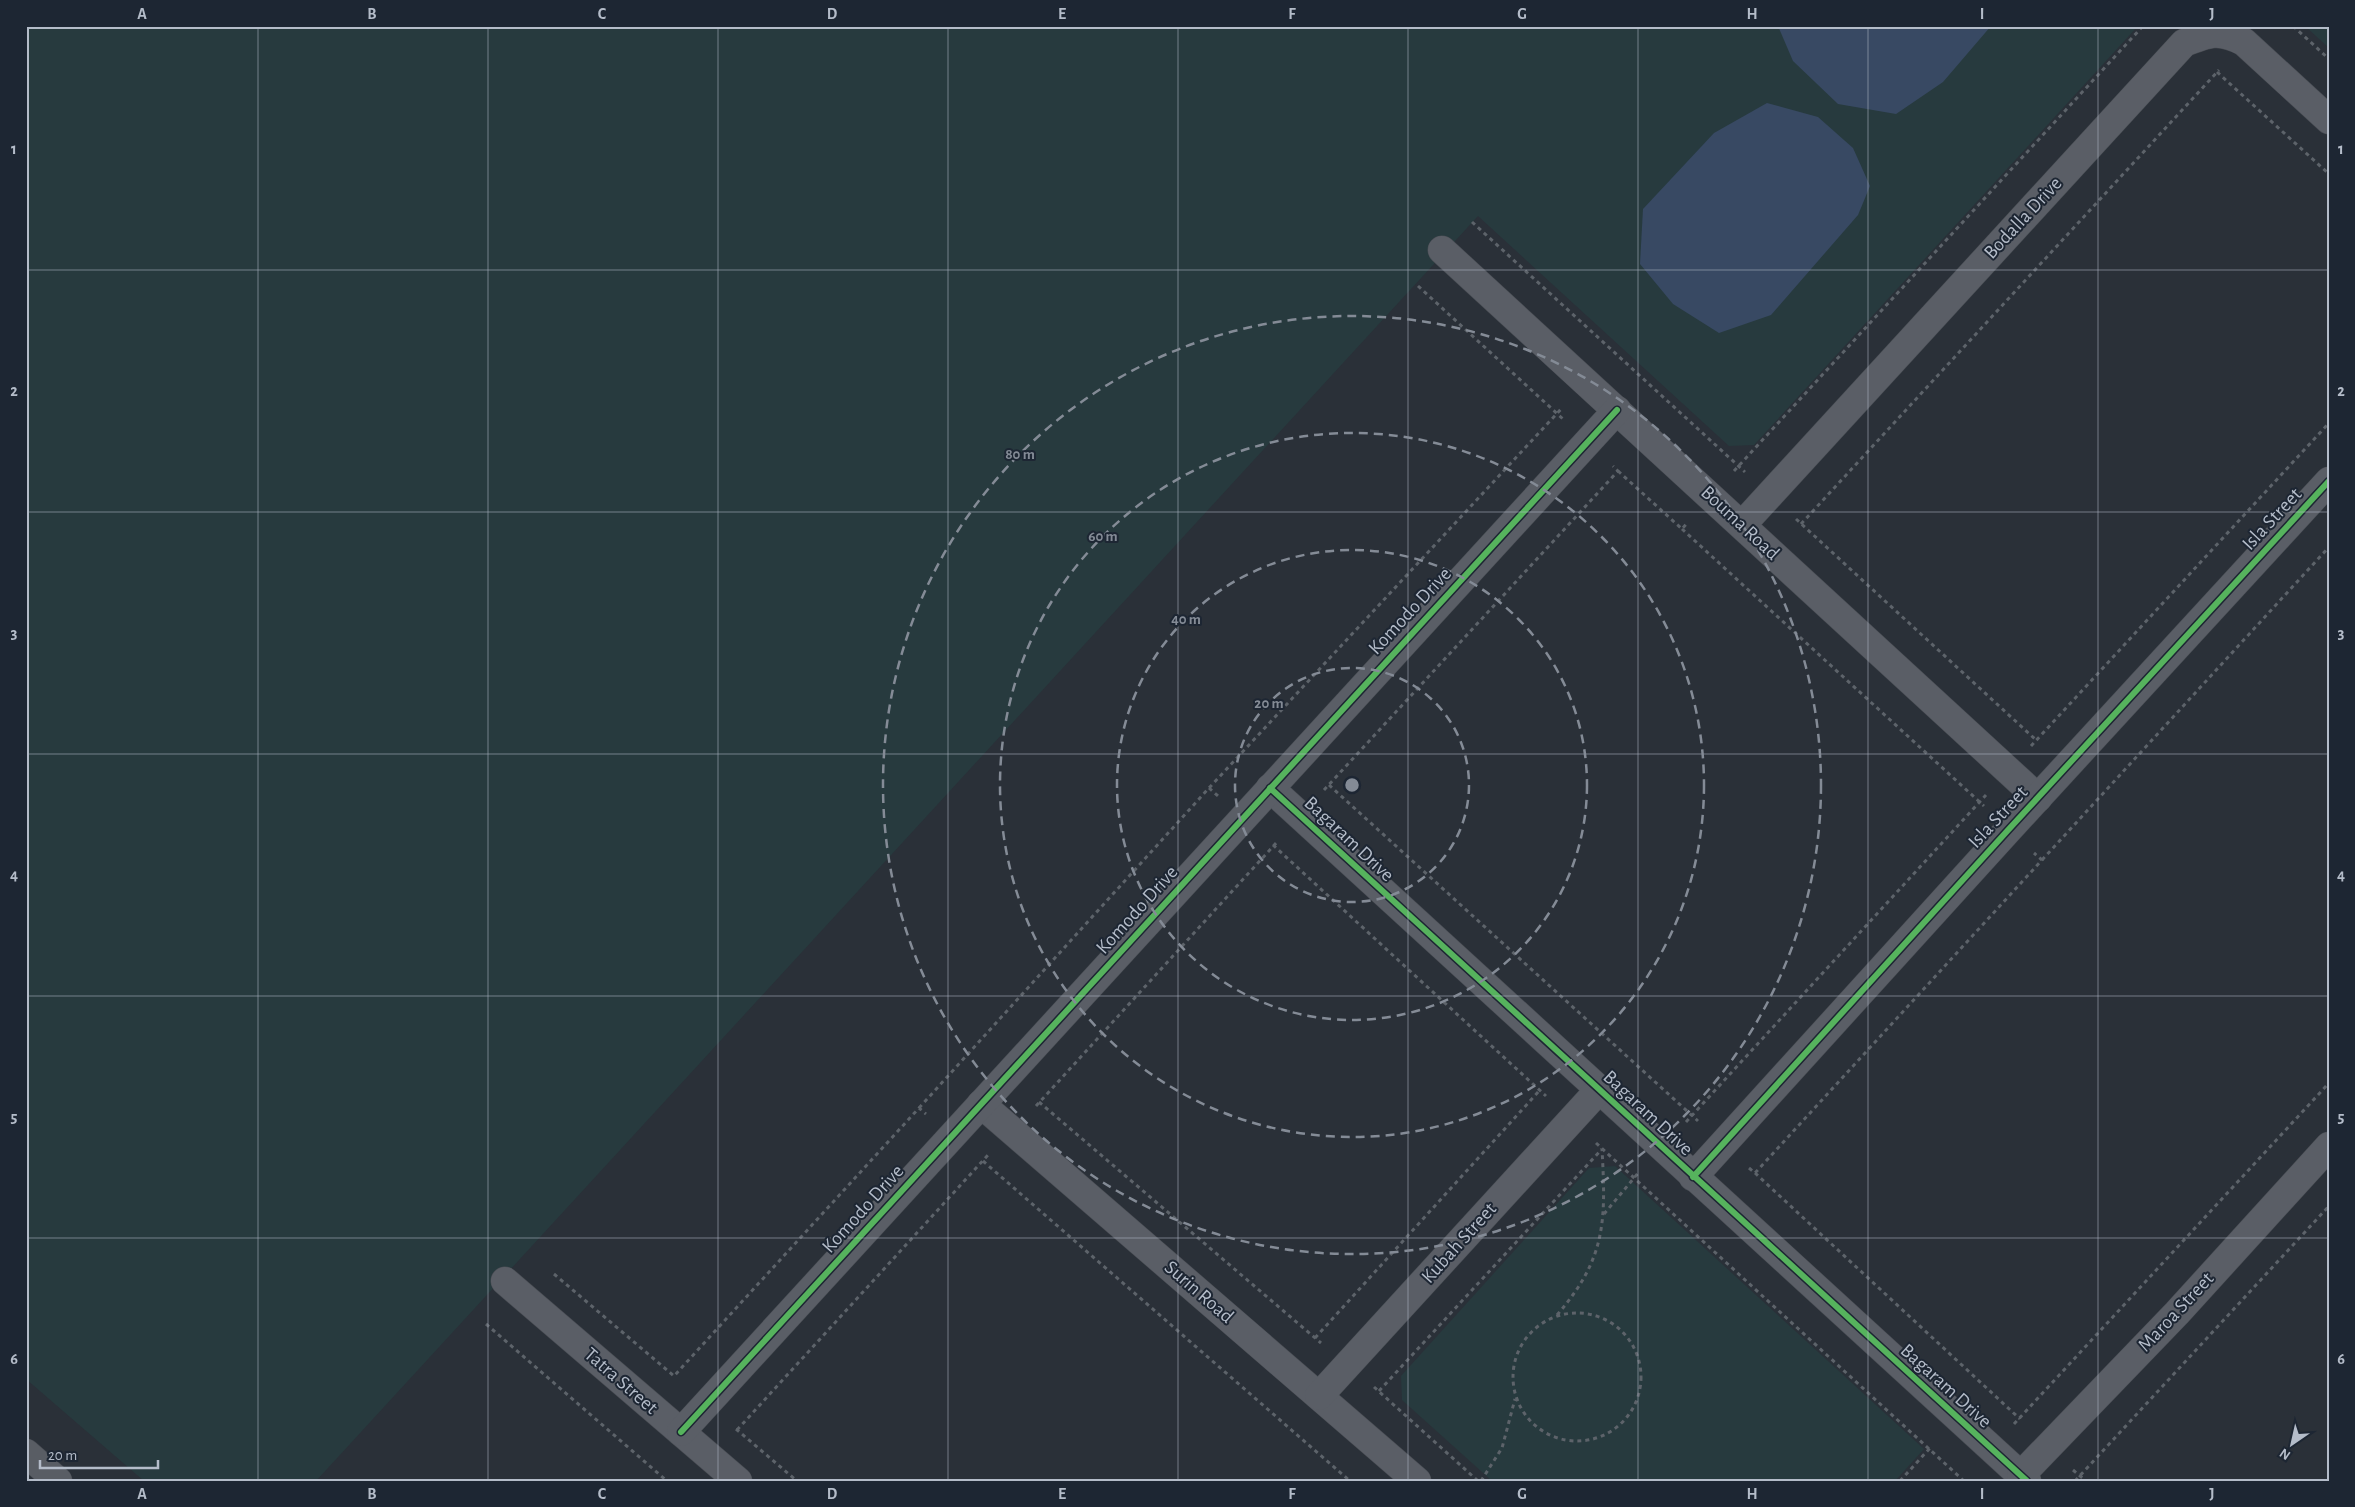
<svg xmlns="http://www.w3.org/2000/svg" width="2355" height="1507" font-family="'Alegreya Sans',sans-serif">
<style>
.green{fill:#273a3e}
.water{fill:#384963}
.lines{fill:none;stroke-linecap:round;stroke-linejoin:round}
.street-casing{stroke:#484c53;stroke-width:29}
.secondary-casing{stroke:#484c53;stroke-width:29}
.path{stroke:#5d636a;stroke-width:3;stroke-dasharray:4 4;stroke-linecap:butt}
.street{stroke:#5a5e66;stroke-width:28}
.secondary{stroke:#595d64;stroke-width:28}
.cycleway-casing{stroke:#1d2633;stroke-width:9}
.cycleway{stroke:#56b35d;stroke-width:6}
.grid{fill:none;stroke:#b4bcc9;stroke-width:1;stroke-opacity:0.55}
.ring{fill:none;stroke:#848b96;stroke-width:2.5;stroke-dasharray:9 6}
.labels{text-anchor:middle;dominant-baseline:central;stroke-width:4;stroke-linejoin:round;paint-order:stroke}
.street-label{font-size:20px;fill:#b4bcc9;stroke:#1d2633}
.centre{fill:#848b96;stroke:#1d2633;stroke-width:2.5}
.ring-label{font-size:15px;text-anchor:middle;font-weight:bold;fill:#848b96;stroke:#1d2633;stroke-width:4;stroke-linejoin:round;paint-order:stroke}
.neatline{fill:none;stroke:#b4bcc9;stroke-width:2}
.grid-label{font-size:16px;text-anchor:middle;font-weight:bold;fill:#b4bcc9}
</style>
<rect width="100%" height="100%" fill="#2a3038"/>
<g class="green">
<path d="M26,26h2112l-384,419 -25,1 -251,-230 -1162,1265h-172l-118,-102z"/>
<path d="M2305,26h24v22z"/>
<path d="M1615,1166l309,283 -29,32h-403l-90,-81 -1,-24 188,-208z"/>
</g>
<g class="water">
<path d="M1778,26h213l-48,56 -47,32 -58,-10 -45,-43z"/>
<path d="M1767,103l51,14 35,31 17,38 -12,29 -87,100 -52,18 -46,-29 -33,-40 3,-55 71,-76z"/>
</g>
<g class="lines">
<defs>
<g id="street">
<path d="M1442,250l596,548"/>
<path d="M1742,525l442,-482c25,-10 35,-14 60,-1l85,78"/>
<path d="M1270,788l757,693"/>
<path d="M981,1104l436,377"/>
<path d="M1693,1177l316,-348 320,-348"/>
<path d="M505,1281l233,200"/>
<path d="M1319,1396l280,-306"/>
<path d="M681,1432l936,-1022"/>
<path d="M2021,1475l156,-162 152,-167"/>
</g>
<path id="secondary" d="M26,1453l32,28"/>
</defs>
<use href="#street" class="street-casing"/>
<use href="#secondary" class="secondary-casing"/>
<g class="path">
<path d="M2293,26l36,33"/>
<path d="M2217,72l112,102"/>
<path d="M1472,222l273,250"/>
<path d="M1418,286l145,133"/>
<path d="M1618,471l64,58 6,-7"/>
<path d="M1734,471l409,-445"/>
<path d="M1796,519l240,221"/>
<path d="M1801,524l418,-454"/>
<path d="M1682,529l302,277"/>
<path d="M2031,746l298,-323"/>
<path d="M1329,785l369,336"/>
<path d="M1209,788l9,8"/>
<path d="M1324,790l294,-319 -5,-5"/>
<path d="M1273,845l273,251"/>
<path d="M2042,860l287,-313"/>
<path d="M1039,1102l282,241"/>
<path d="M1036,1106l242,-265"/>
<path d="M919,1108l290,-320 354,-381"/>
<path d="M1686,1122l300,-327"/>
<path d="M1596,1143l368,338"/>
<path d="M983,1161l367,320"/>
<path d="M1749,1168l6,5 287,-313 -8,-7"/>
<path d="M1755,1173l265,246"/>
<path d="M1604,1214l35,-42"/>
<path d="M554,1274l120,102 245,-268 7,6"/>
<circle cx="1577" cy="1377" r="64"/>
<path d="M1557,1315c49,-57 49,-93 45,-166"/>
<path d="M486,1324l181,157"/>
<path d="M1315,1338l225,-248"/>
<path d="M1374,1387l104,94"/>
<path d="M1379,1391l223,-242"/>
<path d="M2014,1424l315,-341"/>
<path d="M736,1429l61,52"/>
<path d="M737,1430l251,-275"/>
<path d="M2073,1470l13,11"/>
<path d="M1481,1481l21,-33 13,-49"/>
<path d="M1900,1481l30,-33"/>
<path d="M2075,1481l254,-275"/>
</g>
<use href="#street" class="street"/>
<use href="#secondary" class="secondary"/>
<defs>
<g id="cycleway">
<path d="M1270,788l757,693"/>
<path d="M1693,1177l316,-348 320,-348"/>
<path d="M681,1432l936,-1022"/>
</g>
</defs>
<use href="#cycleway" class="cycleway-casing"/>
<use href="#cycleway" class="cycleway"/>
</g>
<path class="grid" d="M258,26v1455M488,26v1455M718,26v1455M948,26v1455M1178,26v1455M1408,26v1455M1638,26v1455M1868,26v1455M2098,26v1455M26,270h2303M26,512h2303M26,754h2303M26,996h2303M26,1238h2303"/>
<g class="ring">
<circle cx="1352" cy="785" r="117"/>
<circle cx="1352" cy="785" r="235"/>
<circle cx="1352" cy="785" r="352"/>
<circle cx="1352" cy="785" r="469"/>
</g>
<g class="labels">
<g class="street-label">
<text transform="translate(2023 218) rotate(-47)">Bodalla Drive</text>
<text transform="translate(2272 519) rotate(-47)">Isla Street</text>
<text transform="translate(1740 523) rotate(43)">Bouma Road</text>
<text transform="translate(1410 611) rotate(-47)">Komodo Drive</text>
<text transform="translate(1998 817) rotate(-47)">Isla Street</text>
<text transform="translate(1349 839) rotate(43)">Bagaram Drive</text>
<text transform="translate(1137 910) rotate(-48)">Komodo Drive</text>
<text transform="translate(1648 1113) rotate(43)">Bagaram Drive</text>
<text transform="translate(863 1209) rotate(-48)">Komodo Drive</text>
<text transform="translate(1459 1243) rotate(-48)">Kubah Street</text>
<text transform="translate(1199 1292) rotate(41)">Surin Road</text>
<text transform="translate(2176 1312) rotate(-47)">Maroa Street</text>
<text transform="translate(621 1381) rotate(41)">Tatra Street</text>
<text transform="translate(1946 1386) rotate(42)">Bagaram Drive</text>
</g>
</g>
<circle cx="1352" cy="785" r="8" class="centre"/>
<g class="ring-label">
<text x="1020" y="459">80 m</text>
<text x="1103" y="541">60 m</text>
<text x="1186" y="624">40 m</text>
<text x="1269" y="708">20 m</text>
</g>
<rect width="2355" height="1507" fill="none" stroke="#1d2633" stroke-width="55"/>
<g transform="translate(2292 1444) rotate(214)" stroke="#1d2633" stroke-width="4" paint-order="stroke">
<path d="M0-4L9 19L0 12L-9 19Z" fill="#b4bcc9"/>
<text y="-8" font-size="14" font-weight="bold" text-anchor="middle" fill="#b4bcc9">N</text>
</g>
<path d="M40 1460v8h118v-8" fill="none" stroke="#b4bcc9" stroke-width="2.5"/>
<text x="48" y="1460" font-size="15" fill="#b4bcc9" stroke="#1d2633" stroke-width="4" paint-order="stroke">20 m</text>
<rect x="28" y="28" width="2300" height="1452" class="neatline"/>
<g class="grid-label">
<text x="142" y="19">A</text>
<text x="372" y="19">B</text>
<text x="602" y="19">C</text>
<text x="832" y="19">D</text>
<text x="1062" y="19">E</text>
<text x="1292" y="19">F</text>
<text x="1522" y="19">G</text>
<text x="1752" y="19">H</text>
<text x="1982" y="19">I</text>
<text x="2212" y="19">J</text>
<text x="14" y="154">1</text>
<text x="2341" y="154">1</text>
<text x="14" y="396">2</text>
<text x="2341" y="396">2</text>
<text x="14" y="638">3</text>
<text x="2341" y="638">3</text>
<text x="14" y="880">4</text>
<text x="2341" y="880">4</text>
<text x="14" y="1122">5</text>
<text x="2341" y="1122">5</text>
<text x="14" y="1364">6</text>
<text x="2341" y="1364">6</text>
<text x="142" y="1499">A</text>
<text x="372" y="1499">B</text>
<text x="602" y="1499">C</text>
<text x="832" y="1499">D</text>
<text x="1062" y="1499">E</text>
<text x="1292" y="1499">F</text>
<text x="1522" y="1499">G</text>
<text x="1752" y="1499">H</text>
<text x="1982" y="1499">I</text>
<text x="2212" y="1499">J</text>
</g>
</svg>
